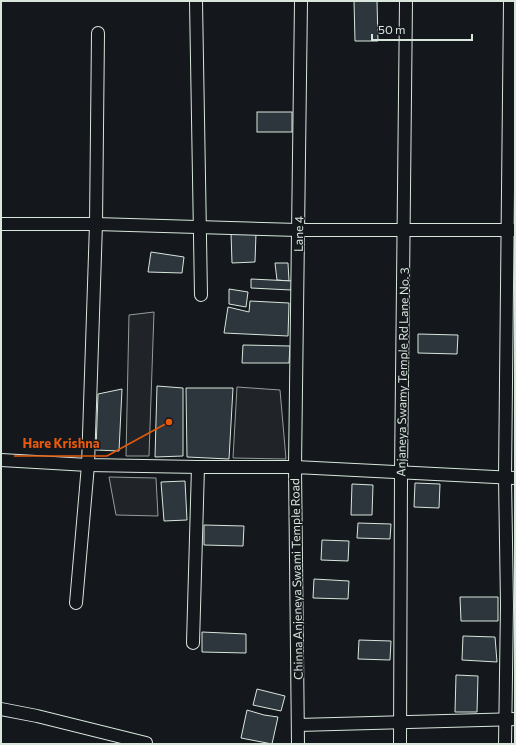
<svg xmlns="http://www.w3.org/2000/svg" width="516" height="745" font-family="Commissioner,sans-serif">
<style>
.green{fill:#202428;stroke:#939e99}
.building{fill:#2c363c;stroke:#d8e6dc}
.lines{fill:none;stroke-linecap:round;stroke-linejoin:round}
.street-casing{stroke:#d8e6dc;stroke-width:14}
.street{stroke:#14181c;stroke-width:12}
.labels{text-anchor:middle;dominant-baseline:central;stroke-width:3;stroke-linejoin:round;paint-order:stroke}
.street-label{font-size:12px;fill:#d8e6dc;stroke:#14181c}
.leader{fill:none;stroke:#e8590c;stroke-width:1.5}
.callout-dot{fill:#e8590c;stroke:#14181c;stroke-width:1.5}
.callout-label{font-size:13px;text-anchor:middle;font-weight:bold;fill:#e8590c;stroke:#14181c;stroke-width:3;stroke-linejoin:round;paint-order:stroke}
</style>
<rect width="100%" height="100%" fill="#14181c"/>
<g class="green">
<path d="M154,312l-5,144h-23l3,-141z"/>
<path d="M237,387l43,3 6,69 -53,-1z"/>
<path d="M109,477l47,1 2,38 -42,-1z"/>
</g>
<g class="building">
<path d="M354,1h23l1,40h-23z"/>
<rect x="257" y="112" width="35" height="20"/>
<path d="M231,233h25l-1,29 -23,1z"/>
<path d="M151,252l33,5 -2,16 -34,-1z"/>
<path d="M275,263h13l1,18 -12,-1z"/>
<path d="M251,279l41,2 -1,9 -40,-2z"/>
<path d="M229,289l19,3 -2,15 -17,-3z"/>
<path d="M250,301l39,2 -1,33 -64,-3 4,-26 21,5z"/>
<path d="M418,334l40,1 -1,19 -39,-1z"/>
<path d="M243,345l47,1 -1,17h-47z"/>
<path d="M157,386l26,2v68l-28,1z"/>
<path d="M186,388h47l-4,71 -42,-2z"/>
<path d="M122,389l-3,62 -23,-1 2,-56z"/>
<path d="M185,481l2,39 -23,1 -3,-39z"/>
<path d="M415,483l25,1 -1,24 -25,-1z"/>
<path d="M352,484l21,1 -1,30h-21z"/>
<path d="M358,523l33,1 -1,15 -33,-1z"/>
<path d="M204,525l40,1 -1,20 -39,-1z"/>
<path d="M322,540l27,1 -1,20 -27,-1z"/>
<path d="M314,579l35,2 -1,18 -35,-1z"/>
<path d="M460,597h38v24h-37z"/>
<path d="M202,632l44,2v19l-44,-1z"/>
<path d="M463,636l32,1 2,25 -35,-2z"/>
<path d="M359,640l32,1 -1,19 -32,-1z"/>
<path d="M456,675l22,1 -1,36h-22z"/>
<path d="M257,689l28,7 -4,15 -28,-6z"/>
<path d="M247,710l17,5 14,2 -6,27 -31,-6z"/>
</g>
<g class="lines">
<defs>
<g id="street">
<path d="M196,1l5,294"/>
<path d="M1,224h95l202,6h217"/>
<path d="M1,460l87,5 111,2"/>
<path d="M76,603l12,-138 8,-241 2,-191"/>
<path d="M193,643l5,-176h97l6,-466"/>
<path d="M1,709l36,7 109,27v1"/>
<path d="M298,725l217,-6"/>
<path d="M298,744l-3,-277 220,11"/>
<path d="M400,744l1,-272 5,-471"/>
<path d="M505,744l2,-139 -2,-128 5,-476"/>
</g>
</defs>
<use href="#street" class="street-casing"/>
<use href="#street" class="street"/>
</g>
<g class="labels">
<g class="street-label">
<text transform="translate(298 234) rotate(-89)">Lane 4</text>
<text transform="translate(402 372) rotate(-89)">Anjaneya Swamy Temple Rd Lane No. 3</text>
<text transform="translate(296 579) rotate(-91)">Chinna Anjeneya Swami Temple Road</text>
</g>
</g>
<path class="leader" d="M169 422L107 456H14"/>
<circle class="callout-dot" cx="169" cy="422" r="4"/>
<g class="callout-label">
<text x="61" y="448">Hare Krishna</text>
</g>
<rect width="516" height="745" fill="none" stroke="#d8e6dc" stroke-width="4"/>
<path d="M372 34v6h100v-6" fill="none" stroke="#d8e6dc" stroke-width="2"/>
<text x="378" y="34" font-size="12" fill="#d8e6dc" stroke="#14181c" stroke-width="3" paint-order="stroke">50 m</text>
</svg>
